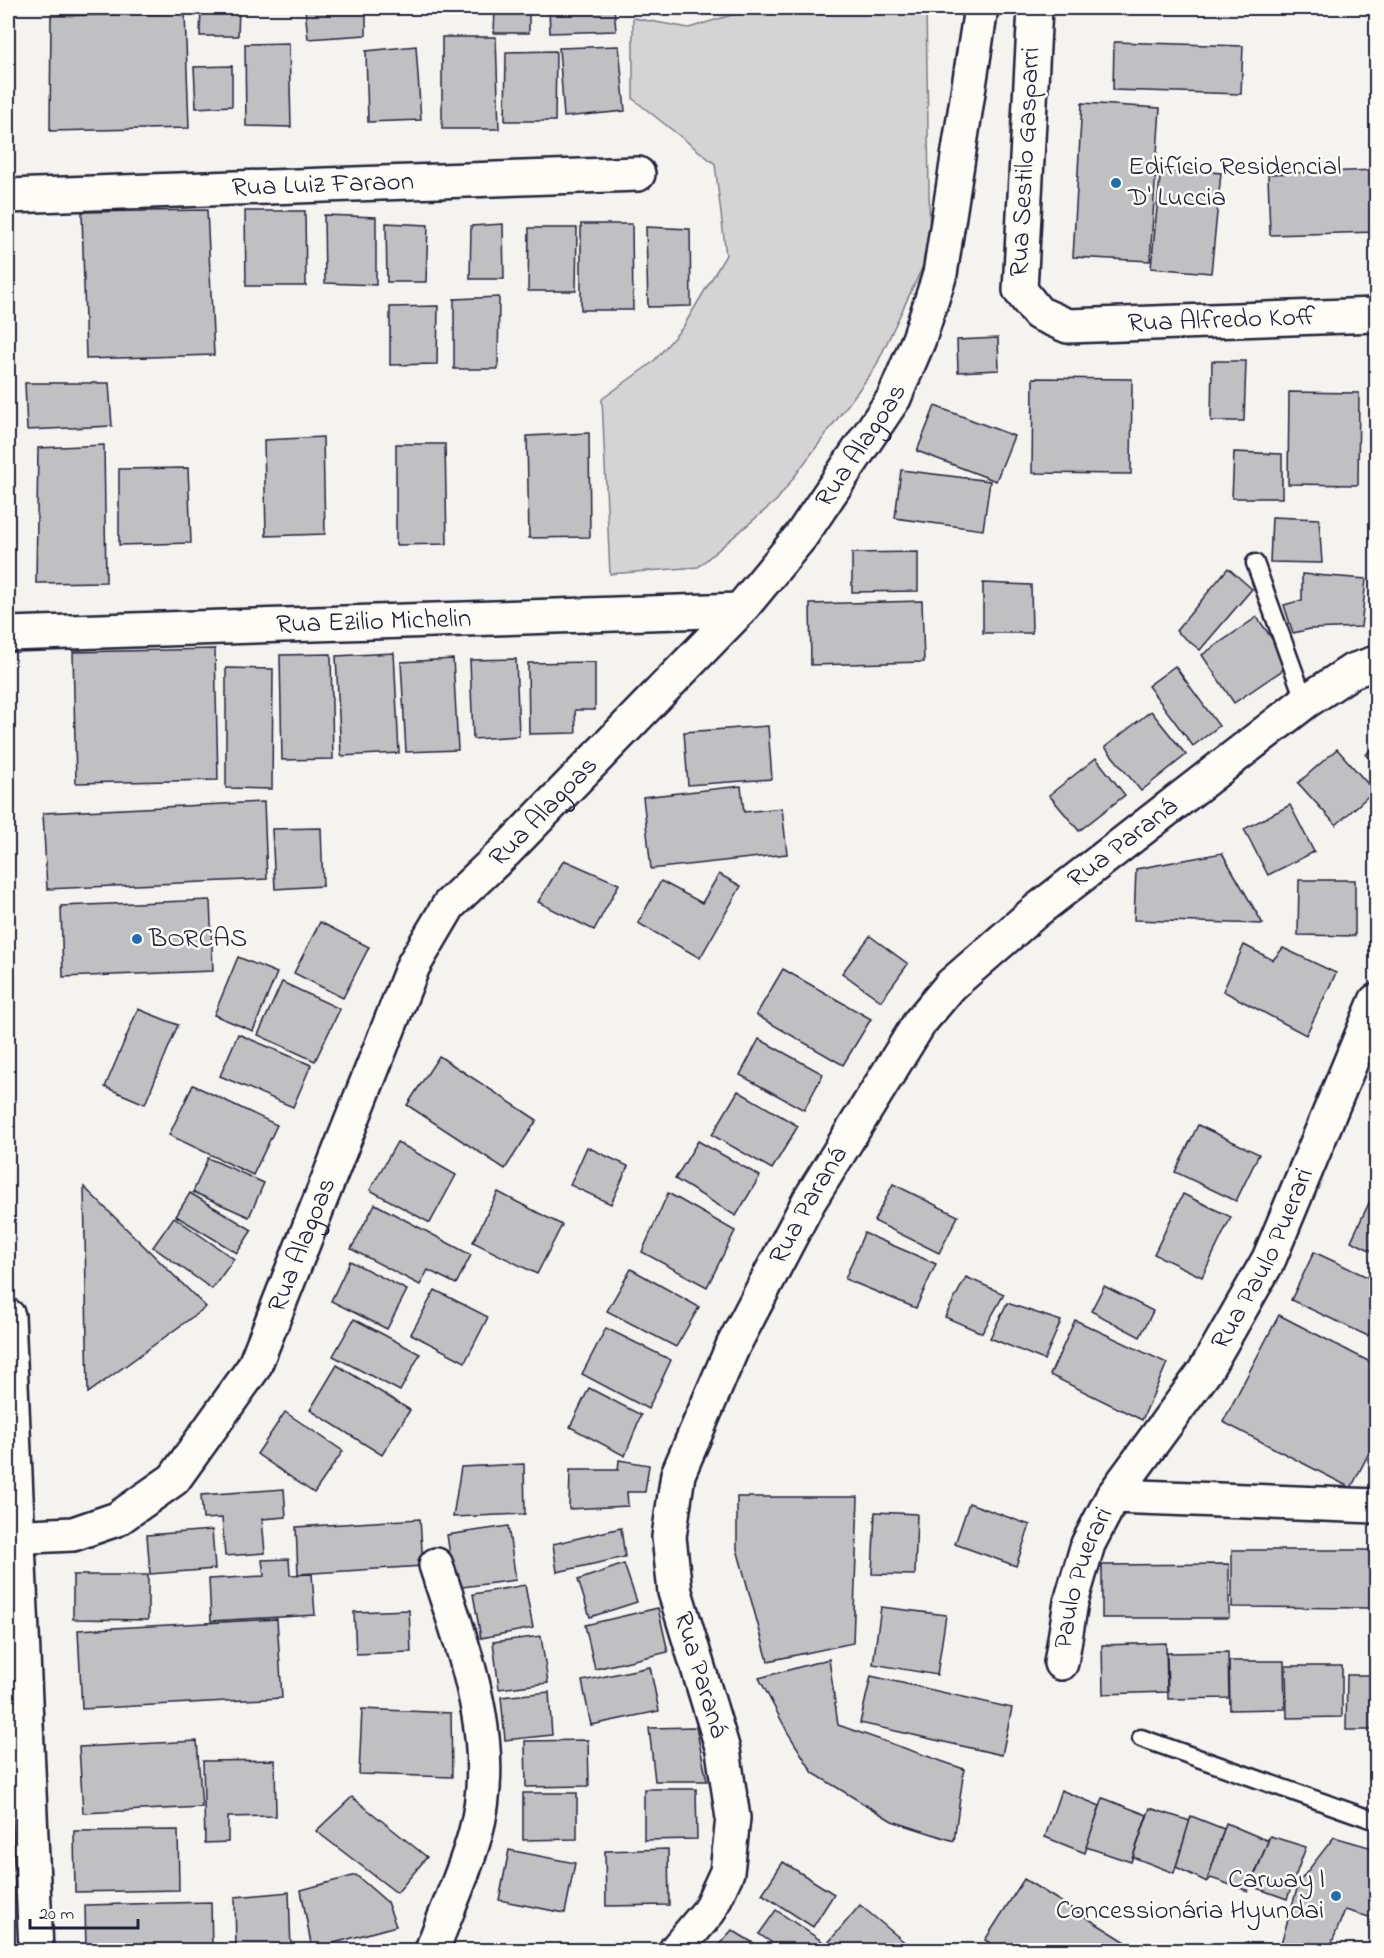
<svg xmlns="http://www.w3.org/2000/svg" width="1384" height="1958" font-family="'Indie Flower',sans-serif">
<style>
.green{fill:#d5d4d5;stroke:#7c7b88;stroke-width:1.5}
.building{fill:#c0bfc2;stroke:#22223b;stroke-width:1.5}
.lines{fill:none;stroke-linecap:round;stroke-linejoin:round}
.lane-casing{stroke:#22223b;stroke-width:21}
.street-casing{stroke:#22223b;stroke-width:38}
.secondary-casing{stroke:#22223b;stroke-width:38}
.lane{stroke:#fdfcf7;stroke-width:16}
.street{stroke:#fdfcf7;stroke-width:33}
.secondary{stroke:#fdfcf7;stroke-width:33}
.poi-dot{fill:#1f6fb2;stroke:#fdfcf7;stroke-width:2}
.labels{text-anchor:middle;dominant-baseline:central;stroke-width:5;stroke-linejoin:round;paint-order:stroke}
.street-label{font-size:27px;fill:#22223b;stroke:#fdfcf7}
.poi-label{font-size:27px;fill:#22223b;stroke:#fdfcf7;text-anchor:start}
</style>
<rect width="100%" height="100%" fill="#f4f3ef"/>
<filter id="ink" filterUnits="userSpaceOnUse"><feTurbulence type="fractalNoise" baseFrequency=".0167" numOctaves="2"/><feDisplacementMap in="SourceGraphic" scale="12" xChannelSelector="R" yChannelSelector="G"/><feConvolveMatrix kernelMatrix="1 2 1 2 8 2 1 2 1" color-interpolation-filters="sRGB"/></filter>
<g filter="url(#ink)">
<path class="green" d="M754,8h172l4,243 -55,117 -98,132 -79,67 -88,7 -8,-175 51,-37 30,-35 43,-72 -11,-91 -82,-65v-81l56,10z"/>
<g class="building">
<path d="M201,8h38l-1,28h-38z"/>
<path d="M305,8h61v27l-58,4z"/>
<path d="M495,8h34v25h-35z"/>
<path d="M549,8h65l2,23 -66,2z"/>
<path d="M185,13l4,115 -139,3 1,-115z"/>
<path d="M442,37h54l3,92h-57z"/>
<path d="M1114,42l129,4 -2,48 -128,-4z"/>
<path d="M289,43l2,84 -45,-1 -1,-82z"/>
<path d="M416,46l5,74 -53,2 -2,-71z"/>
<path d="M619,46l6,65 -61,6 -5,-69z"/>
<path d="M556,51l-1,70h-50l1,-69z"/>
<path d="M232,66v40l-36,2 -2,-41z"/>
<path d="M1082,103l78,5 -10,153 -77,-4z"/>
<path d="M1161,167l60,6 -10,100 -60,-5z"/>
<path d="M1376,170v62l-106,3 -2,-61z"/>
<path d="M207,210l7,145 -128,4 -4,-147z"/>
<path d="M245,211h60l1,75h-60z"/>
<path d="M324,215l52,2v68l-51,-2z"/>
<path d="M386,223l42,2 -2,57h-39z"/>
<path d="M503,224l1,55h-34l1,-53z"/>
<path d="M581,224h51l1,86h-52z"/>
<path d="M646,227l44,2 1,77 -43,1z"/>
<path d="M529,228h48l-1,63h-48z"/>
<path d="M499,297l-1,72h-44v-70z"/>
<path d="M438,306l-1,58 -47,1v-58z"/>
<path d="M998,338l1,32 -41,2 -1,-32z"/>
<path d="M1212,361h34l-2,60h-33z"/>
<path d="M1033,378l99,1 -1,95 -99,-1z"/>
<path d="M25,383h84l3,43 -85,4z"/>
<path d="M1289,392l70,1 -1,92 -70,-1z"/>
<path d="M935,406l79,30 -18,45 -79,-30z"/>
<path d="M589,433l1,104 -61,1 -2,-102z"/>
<path d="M323,437l2,97 -59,2 -2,-96z"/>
<path d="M396,444h49l2,100 -51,1z"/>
<path d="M104,445l2,137 -70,1 2,-135z"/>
<path d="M1234,452l48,2v44h-50z"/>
<path d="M188,468l3,75 -72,2v-76z"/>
<path d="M901,470l89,11 -7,49 -88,-12z"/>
<path d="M1272,517l47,2 3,44 -52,-1z"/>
<path d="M918,552v39l-66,1v-39z"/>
<path d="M1228,568l24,21 -52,61 -24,-19z"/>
<path d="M1302,574l64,5 -5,48 -51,2 -17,4 -9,-28 18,-5z"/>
<path d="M983,583l48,2 1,48h-49z"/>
<path d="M922,601l2,61 -113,3 -1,-61z"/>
<path d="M1257,617l33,48 -56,38 -32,-48z"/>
<path d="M215,649l3,131 -142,3 -3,-131z"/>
<path d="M394,653l5,100 -58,3 -5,-100z"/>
<path d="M331,654l2,105 -51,1 -2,-105z"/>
<path d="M453,659l5,91 -52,2 -5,-90z"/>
<path d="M516,659l3,77 -46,3 -3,-79z"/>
<path d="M595,662v48h-20l1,23 -47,1 -1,-71z"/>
<path d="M1175,666l44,60 -26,20 -45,-60z"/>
<path d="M226,668l47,1 -1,120 -46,-1z"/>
<path d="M1151,711l35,44 -45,36 -36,-44z"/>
<path d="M768,726l4,53 -84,6 -4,-53z"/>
<path d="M1376,742v23l-10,-10z"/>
<path d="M1337,749l37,42 -38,34 -38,-42z"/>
<path d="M1096,758l29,37 -46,36 -30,-36z"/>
<path d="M741,786l3,26 38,-4 5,46 -136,15 -8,-72z"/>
<path d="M264,802l3,77 -220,10 -4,-76z"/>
<path d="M1290,805l24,47 -46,23 -24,-46z"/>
<path d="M321,828l2,58 -48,3 -3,-60z"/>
<path d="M1222,853l41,71 -129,-4 2,-51z"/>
<path d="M564,860l55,24 -25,46 -56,-28z"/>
<path d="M719,874l22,12 -41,72 -62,-35 23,-42 41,22z"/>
<path d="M1299,880h56v56l-57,-1z"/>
<path d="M210,900l3,71 -150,6 -2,-71z"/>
<path d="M320,922l49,25 -26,51 -49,-25z"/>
<path d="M870,936l38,28 -27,37 -39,-28z"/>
<path d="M1244,945l29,15 10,-12 53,25 -30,62 -83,-44z"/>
<path d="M238,957l39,16 -24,58 -39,-16z"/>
<path d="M783,969l88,50 -28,46 -87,-50z"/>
<path d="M282,982l58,27 -25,52 -57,-26z"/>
<path d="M138,1009l40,16 -33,79 -40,-17z"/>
<path d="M238,1034l73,31 -18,42 -73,-31z"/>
<path d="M759,1039l64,35 -19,36 -64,-35z"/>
<path d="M439,1056l98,64 -32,49 -98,-64z"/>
<path d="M193,1085l84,40 -24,50 -84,-40z"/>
<path d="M738,1091l60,35 -26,43 -60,-34z"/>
<path d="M1198,1125l61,29 -23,47 -61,-29z"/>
<path d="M698,1141l62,35 -24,40 -61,-37z"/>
<path d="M397,1142l59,33 -26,48 -60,-33z"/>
<path d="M587,1147l41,19 -17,38 -41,-19z"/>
<path d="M208,1158l56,25 -15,34 -56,-25z"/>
<path d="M893,1184l65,32 -19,37 -65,-32z"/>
<path d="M84,1187l122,120 -118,86z"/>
<path d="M498,1192l64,33 -25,49 -64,-32z"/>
<path d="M190,1193l62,37 -15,23 -61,-37z"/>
<path d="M668,1193l67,38 -28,56 -65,-35z"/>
<path d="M1183,1194l48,23 -29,60 -48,-23z"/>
<path d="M1370,1201l6,3v49l-25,-12z"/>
<path d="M375,1204l96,51 -15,29 -28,-14 -8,15 -69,-36z"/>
<path d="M174,1217l60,42 -22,30 -59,-42z"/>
<path d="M864,1233l72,31 -20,44 -71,-29z"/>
<path d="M1314,1252l62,29v37l-8,18 -77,-36z"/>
<path d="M350,1261l57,29 -20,39 -56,-28z"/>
<path d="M631,1269l68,38 -23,40 -69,-36z"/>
<path d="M966,1277l38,17 -22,39 -37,-16z"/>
<path d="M1104,1286l49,25 -13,26 -49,-26z"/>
<path d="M435,1290l53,27 -23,45 -54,-28z"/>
<path d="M1007,1303l54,18 -17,39 -54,-22z"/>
<path d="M1279,1315l97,50v74l-25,49 -128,-66z"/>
<path d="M354,1319l66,35 -20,37 -67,-35z"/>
<path d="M1075,1320l92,43 -25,57 -92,-45z"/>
<path d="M606,1328l65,32 -23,49 -66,-35z"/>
<path d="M337,1365l73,45 -28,45 -72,-45z"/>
<path d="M589,1388l52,27 -16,41 -55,-29z"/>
<path d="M285,1412l58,39 -29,42 -57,-39z"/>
<path d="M619,1460l30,5 -4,27h-18l1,14 -59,3 1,-39h48z"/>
<path d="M524,1464l1,50 -72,3 8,-50z"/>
<path d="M284,1489l2,28 -24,2 3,34 -40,3 -3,-38 -19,1 -2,-24z"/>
<path d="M737,1497h121l-5,146 -85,18 -31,-112z"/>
<path d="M969,1503l61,22 -14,41 -61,-22z"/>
<path d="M875,1512l42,2 -2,61 -43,-1z"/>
<path d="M420,1519l3,47 -125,8 -2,-47z"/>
<path d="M508,1526l8,54 -61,8 -8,-53z"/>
<path d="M621,1528l4,29 -68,15 -4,-28z"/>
<path d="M212,1530l3,39 -65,5 -3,-39z"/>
<path d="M1232,1550h144v58l-144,-1z"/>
<path d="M289,1559l1,16 22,-1 3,41 -104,6 -2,-42 55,-3 -2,-16z"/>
<path d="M624,1564l13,38 -47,15 -12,-37z"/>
<path d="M1229,1564v54h-127v-53z"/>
<path d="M73,1575h75v45l-75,-1z"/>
<path d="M525,1585l8,43 -52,10 -8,-44z"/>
<path d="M881,1607l65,8 -9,60 -64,-11z"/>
<path d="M658,1608l10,44 -73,17 -10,-44z"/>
<path d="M409,1610l2,42 -55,2 -2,-42z"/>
<path d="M277,1619l5,79 -200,11 -4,-79z"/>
<path d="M541,1636l7,47 -49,6 -6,-47z"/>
<path d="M1166,1643l1,49 -64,2 -1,-49z"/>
<path d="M1228,1652l1,46 -61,1 -1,-46z"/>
<path d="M829,1659l9,66 126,44 -10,72 -62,-20 -79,-48 -25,-40 -29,-55z"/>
<path d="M1229,1661h55l1,48 -55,1z"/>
<path d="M1286,1666h56v51l-55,1z"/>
<path d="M650,1667l9,44 -68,14 -9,-44z"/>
<path d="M1347,1675h29v55h-30z"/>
<path d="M871,1676l141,32 -10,47 -142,-32z"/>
<path d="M549,1692l3,43 -47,5 -4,-43z"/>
<path d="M362,1709l89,4 1,64 -93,-3z"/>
<path d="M696,1727l11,54h-52l-6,-53z"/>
<path d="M588,1740l1,46 -63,1 -1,-46z"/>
<path d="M197,1741l5,66 -119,6 -4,-66z"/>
<path d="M275,1760l1,56 -48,1v25l-23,1 -2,-82z"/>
<path d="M644,1789h52l1,50 -53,1z"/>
<path d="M1061,1790l39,16 -15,47 -40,-16z"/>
<path d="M523,1793h54v46l-54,1z"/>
<path d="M352,1797l75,60 -30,36 -81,-62z"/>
<path d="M1103,1798l44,17 -16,47 -45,-15z"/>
<path d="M1150,1808l40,13 -16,52 -41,-16z"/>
<path d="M1191,1816l33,13 -17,53 -31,-15z"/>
<path d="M1226,1823l40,17 4,-4 -22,55 -37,-13 -4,4z"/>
<path d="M178,1830l1,60 -104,2 -1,-61z"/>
<path d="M1270,1836l36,11 -19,52 -36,-13z"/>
<path d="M1334,1837l42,12v70l-31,-9 -16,40h-50l20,-68z"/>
<path d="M668,1849l1,56 -63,1 -1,-55z"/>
<path d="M509,1850l66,13 -10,50 -66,-13z"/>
<path d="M783,1862l51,32 -21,33 -51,-33z"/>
<path d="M356,1875l31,27 9,24 -84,23 -11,-59z"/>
<path d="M1024,1879l115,71h-137l-17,-10z"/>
<path d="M289,1892l2,58h-55l-1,-53z"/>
<path d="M211,1902l1,48h-126l-1,-45z"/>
<path d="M860,1905l48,40 -4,5h-68l-8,-7z"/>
<path d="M776,1910l47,32 -6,8h-34l-24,-16z"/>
<path d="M732,1930l33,20h-51z"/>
</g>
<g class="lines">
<defs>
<g id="lane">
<path d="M1255,563l50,139"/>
<path d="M1141,1738l235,83"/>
</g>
<g id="street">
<path id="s1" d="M1035,8l-15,282 18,23 30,13 308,-11"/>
<path id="s2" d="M8,196l630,-22"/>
<path id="s3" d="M8,634l732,-24"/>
<path d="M1113,1496l263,10"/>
<path id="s4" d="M8,1537l65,-3 44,-15 57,-40 80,-112 159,-401 36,-61 57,-54 234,-241 61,-74 93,-138 25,-59 21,-65 41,-266"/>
<path id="s5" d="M1061,1663l10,-61 17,-58 25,-48 92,-125 64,-112 107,-258"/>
<path d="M432,1950c14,-38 32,-76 43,-115 26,-93 -11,-183 -39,-270"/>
</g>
<g id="secondary">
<path d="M8,1316l28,634"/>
<path id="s6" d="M676,1950l33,-39 18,-39 6,-54 -10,-68 -48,-158 -6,-55 9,-63 55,-128 76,-145 111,-179 31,-37 85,-74 269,-209 47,-31 24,-8"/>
</g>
</defs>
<use href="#lane" class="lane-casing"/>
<use href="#street" class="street-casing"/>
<use href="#secondary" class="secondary-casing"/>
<use href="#lane" class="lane"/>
<use href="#street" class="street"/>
<use href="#secondary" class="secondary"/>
</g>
</g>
<g class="poi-dot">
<circle cx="1116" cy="183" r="6"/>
<circle cx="137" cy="939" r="6"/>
<circle cx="1336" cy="1896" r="6"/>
</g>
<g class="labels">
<g class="street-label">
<text transform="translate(1026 162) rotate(-87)">Rua Sestilo Gasparri</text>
<text stroke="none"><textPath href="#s2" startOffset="315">Rua Luiz Faraon</textPath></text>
<text stroke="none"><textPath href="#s1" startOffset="498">Rua Alfredo Koff</textPath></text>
<text stroke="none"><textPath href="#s4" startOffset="1440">Rua Alagoas</textPath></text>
<text stroke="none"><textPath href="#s3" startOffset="366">Rua Ezilio Michelin</textPath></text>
<text stroke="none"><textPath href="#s4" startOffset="954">Rua Alagoas</textPath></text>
<text stroke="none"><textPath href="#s6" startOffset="1286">Rua Paraná</textPath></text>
<text stroke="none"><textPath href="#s6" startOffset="800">Rua Paraná</textPath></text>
<text stroke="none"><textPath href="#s4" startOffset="450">Rua Alagoas</textPath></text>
<text stroke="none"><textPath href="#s5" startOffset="458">Rua Paulo Puerari</textPath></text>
<text stroke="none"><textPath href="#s5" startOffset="88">Paulo Puerari</textPath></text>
<text transform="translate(700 1675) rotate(73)">Rua Paraná</text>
</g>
<g class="poi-label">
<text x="1128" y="167">Edifício Residencial<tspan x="1128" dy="31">D' Luccia</tspan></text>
<text x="149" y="939">BORCAS</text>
<text x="1324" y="1880" text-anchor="end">Carway |<tspan x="1324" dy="31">Concessionária Hyundai</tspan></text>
</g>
</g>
<rect width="1384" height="1958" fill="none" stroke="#fdfcf7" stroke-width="30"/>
<rect x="15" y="15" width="1354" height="1928" fill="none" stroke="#22223b" stroke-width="2" filter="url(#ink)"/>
<path d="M30 1919v9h108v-9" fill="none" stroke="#22223b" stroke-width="3"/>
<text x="39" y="1919" font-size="18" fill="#22223b" stroke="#fdfcf7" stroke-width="4.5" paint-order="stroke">20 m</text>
</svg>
